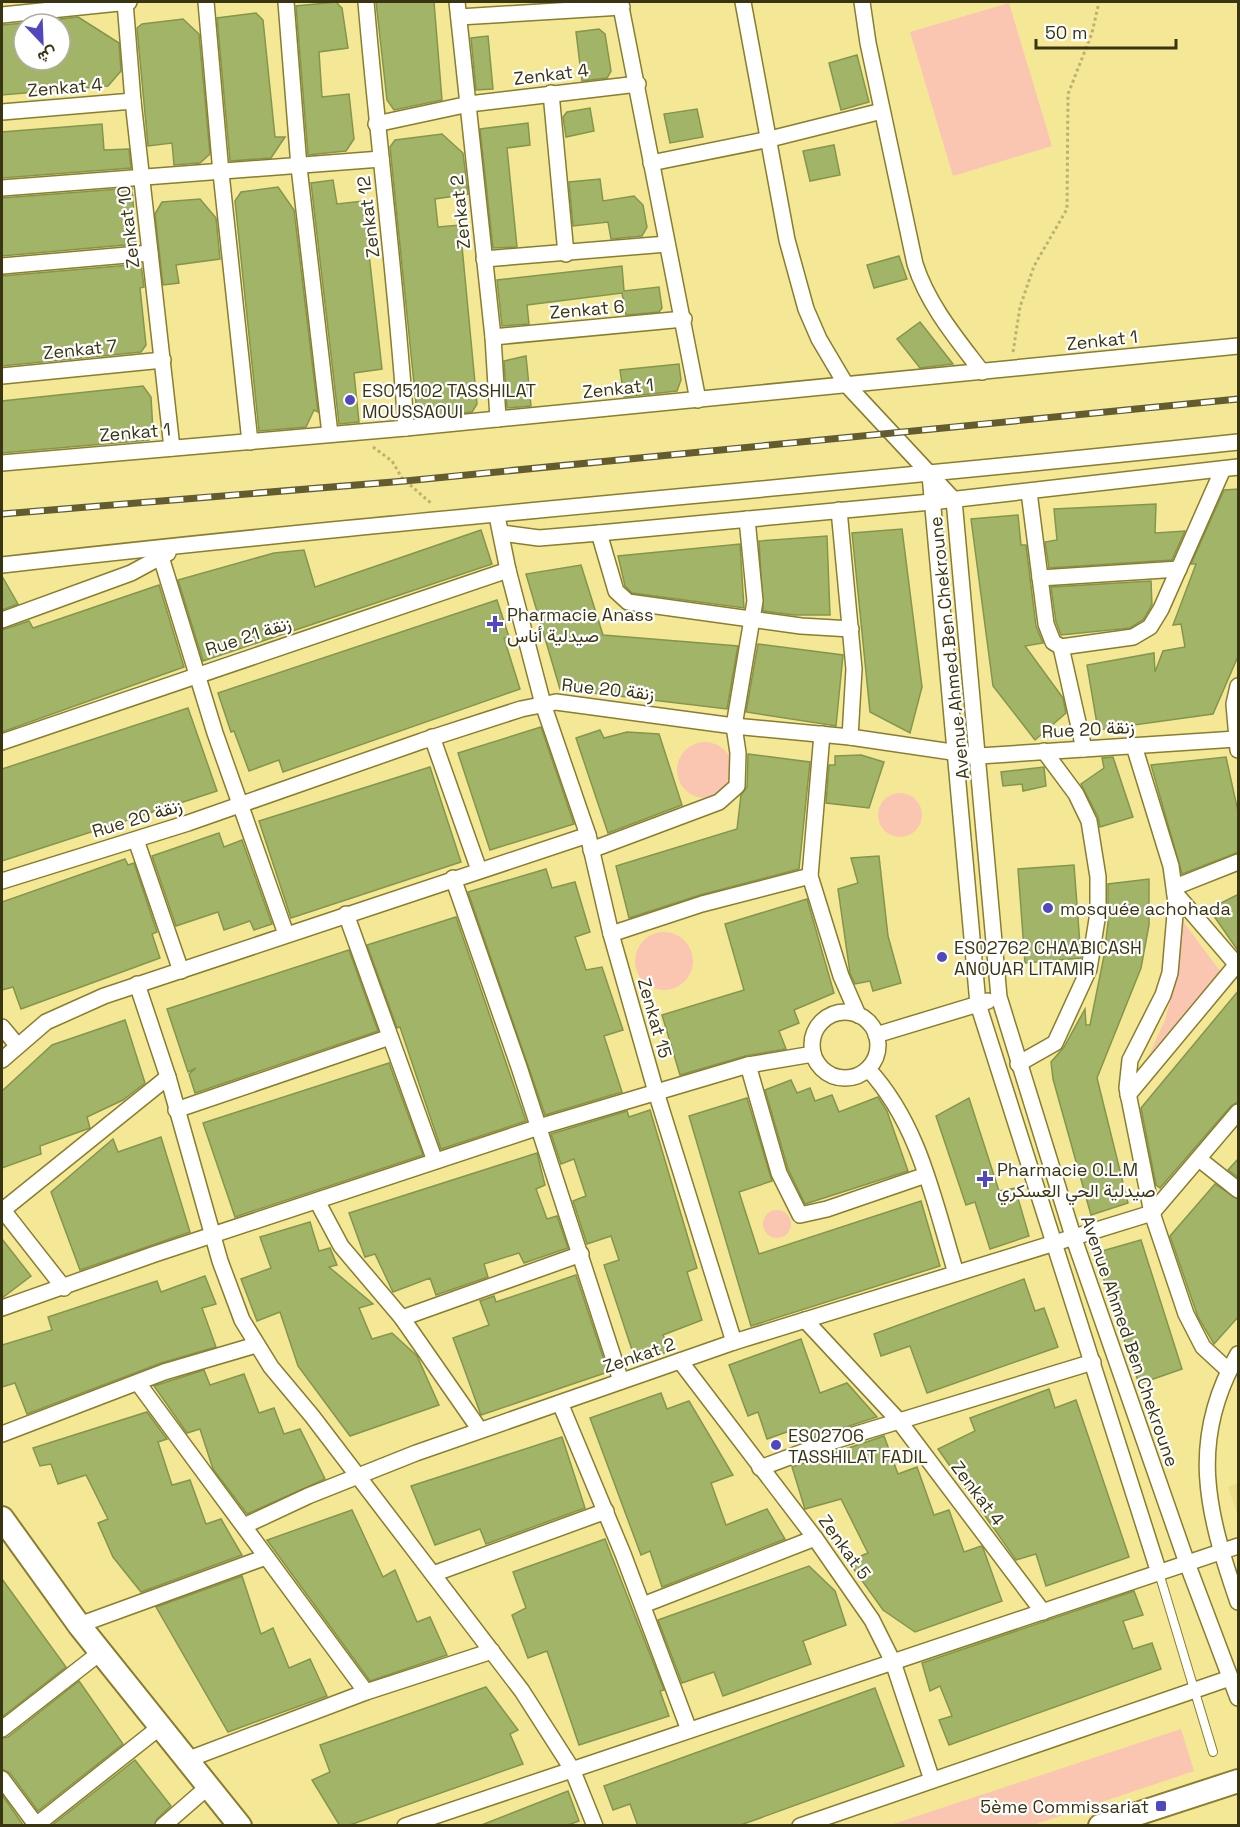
<svg xmlns="http://www.w3.org/2000/svg" width="1240" height="1827" font-family="'Space Grotesk',Vazirmatn,sans-serif">
<style>
.built{fill:#ecde84}
.green{fill:#fac5b1}
.building{fill:#a1b468;stroke:#84964c;stroke-width:1.5}
.lines{fill:none;stroke-linecap:round;stroke-linejoin:round}
.lane-casing{stroke:#8a7d2c;stroke-width:10}
.street-casing{stroke:#8a7d2c;stroke-width:18}
.secondary-casing{stroke:#8a7d2c;stroke-width:26}
.path{stroke:#bcb26f;stroke-width:3;stroke-dasharray:3 3;stroke-linecap:butt}
.lane{stroke:#fff;stroke-width:8}
.street{stroke:#fff;stroke-width:15}
.secondary{stroke:#fff;stroke-width:22}
.rail-casing{stroke:#635c30;stroke-width:7}
.rail{stroke:#fff;stroke-width:4.5;stroke-dasharray:14;stroke-linecap:butt}
.poi-dot{fill:#5148bf;stroke:#fff;stroke-width:2}
.labels{text-anchor:middle;dominant-baseline:central;stroke-width:4.5;stroke-linejoin:round;paint-order:stroke}
.street-label{font-size:18px;fill:#393412;stroke:#fff}
.poi-label{font-size:18px;fill:#393412;stroke:#fff;text-anchor:start}
</style>
<rect width="100%" height="100%" fill="#f4e897"/>
<path class="built" d="M1238,1483v33l-10,-29z"/>
<g class="green">
<path d="M1009,3l43,143 -99,30 -43,-144z"/>
<circle cx="705" cy="770" r="28"/>
<circle cx="900" cy="815" r="22"/>
<path d="M1182,920l38,51 -71,84 16,-35 12,-44z"/>
<circle cx="664" cy="961" r="29"/>
<circle cx="777" cy="1224" r="14"/>
<path d="M1181,1729l13,42 -161,54h-143z"/>
</g>
<g class="building">
<path d="M336,2l6,6 6,40 -29,4 3,45 27,-3 5,45 -8,12 -38,4 -12,-149z"/>
<path d="M376,2h58l8,98 -48,10 -7,-10z"/>
<path d="M256,13l7,7 12,117h10l-14,21 -41,3 -13,-143z"/>
<path d="M78,17l41,26 2,28 -13,15 -106,9v-70l22,-2v37h36v-41z"/>
<path d="M183,19l16,15 11,120 -10,9 -26,2 -2,-22 -24,3 -11,-118 5,-4z"/>
<path d="M599,29l6,5 6,37 -4,7 -25,3 -6,-49z"/>
<path d="M488,36l5,53 -17,1 -5,-52z"/>
<path d="M857,55l12,47 -28,8 -12,-47z"/>
<path d="M590,108l4,23 -28,6 -3,-20 4,-5z"/>
<path d="M697,109l6,28 -33,6 -6,-29z"/>
<path d="M528,123l2,22 -23,3 10,99 -24,1 -13,-119z"/>
<path d="M102,124l2,26 25,-1 2,19 -129,10v-46z"/>
<path d="M442,134l21,19 5,41 -33,5 3,28 22,-2 17,179 -5,8 -50,5 -5,-4 -27,-266 5,-7z"/>
<path d="M834,145l6,30 -30,6 -7,-30z"/>
<path d="M600,179l3,22 31,-5 9,9 4,22 -5,9 -31,3 -3,-17 -35,4 -4,-44z"/>
<path d="M333,180l4,24 26,-3 19,168 -28,4 5,49 -20,2 -28,-241z"/>
<path d="M278,187l16,23 24,202 -4,-2 -8,17 -47,4 -24,-230 6,-9z"/>
<path d="M132,188l4,56 -134,12v-58z"/>
<path d="M200,199l16,19 4,41 -44,6 3,18 -16,2 -8,-71 7,-12z"/>
<path d="M899,256l8,23 -33,9 -7,-23z"/>
<path d="M141,264l3,23 -4,1 6,57 -5,7 -139,14v-90z"/>
<path d="M622,266l2,25 35,-4 3,21 -3,4 -33,3 -4,-22 -95,12 2,19 -27,2 -5,-46z"/>
<path d="M920,322l33,42 -33,4 -23,-29z"/>
<path d="M526,356l5,50 -24,2 -3,-47z"/>
<path d="M679,364l2,16 -4,11 -53,6 -4,-27z"/>
<path d="M143,386l8,11 2,34 -4,9 -147,13v-52z"/>
<path d="M1239,489v165l-26,60 -115,16 -11,-65 67,-12 1,19 8,-21 22,-4 -4,-23 -8,1 23,-61h-5l33,-74z"/>
<path d="M1156,504l-1,29 30,-2 -13,29 -123,8 -4,-26 12,-2 -3,-31z"/>
<path d="M1018,515l3,30h5l10,81 7,17 -18,3 38,52 3,15 -31,27 -42,-54 -22,-167z"/>
<path d="M902,529l20,158 -12,46 -40,-21 -18,-179z"/>
<path d="M481,530l11,34 -289,97 -25,-81 96,-27 30,-3 11,37z"/>
<path d="M827,536l3,79h-36l-31,-4 -4,-70z"/>
<path d="M740,544l4,64 -112,-15 -7,-7 -7,-30z"/>
<path d="M581,565l22,70 135,11 -11,63 -167,-20 -34,-115z"/>
<path d="M2,576l16,28 -16,6z"/>
<path d="M1151,581l1,24 -9,15 -13,8 -69,7 -5,-13 -5,-35z"/>
<path d="M159,585l25,82 -182,65v-102l27,-9 4,7z"/>
<path d="M497,600l12,37 -5,1 16,51 -237,83 -4,-12 -30,11 -15,-40 -3,1 -13,-39z"/>
<path d="M758,644l85,11 -7,71 -90,-14z"/>
<path d="M188,708l29,83 -215,70v-92z"/>
<path d="M541,727l33,97 -84,26 -32,-97z"/>
<path d="M600,730l4,8 23,-6 32,2 23,71 -74,28 -32,-95z"/>
<path d="M748,754l62,8 -11,107 -99,26 -71,23 -13,-52 121,-37 4,-34 6,-8z"/>
<path d="M861,755l23,7 -15,46 -43,-5 3,-38h6v-9z"/>
<path d="M1113,757l20,60 -33,10 -2,-10 -17,-33 23,-16 -2,-10z"/>
<path d="M1226,757l13,59v36l-57,22 -31,-109z"/>
<path d="M430,767l31,95 -170,56 -32,-97z"/>
<path d="M1044,767l2,19 -23,5 -1,-7 -19,2 -2,-14z"/>
<path d="M219,833l5,14 18,-7 30,84 -18,6 -4,-9 -26,9 -6,-18 -42,14 -24,-70z"/>
<path d="M879,856l9,80 13,47 -28,8 -3,-10 -15,3 -5,-11 -12,-84 20,-6 -7,-25z"/>
<path d="M125,859l3,6 6,-2 23,69 -5,2 8,24 -139,51 -8,-22 -11,3v-88z"/>
<path d="M1074,865l7,93 -56,5 -7,-94z"/>
<path d="M546,869l6,19 23,-6 15,50 -15,5 11,33 16,-3 21,63 -19,6 18,56 -77,23 -77,-223z"/>
<path d="M1149,879v46l-8,43 -44,110 31,125 -37,12 -38,-136 -2,-17 13,-15 21,-38 1,16h4l14,-69 4,-34v-38z"/>
<path d="M1239,894v58l-30,-43z"/>
<path d="M807,899l27,94 -40,17 5,13 -20,8 7,18 -41,7 -65,19 -18,-60 82,-25 -19,-66z"/>
<path d="M456,917l70,204 -85,28 -41,-122 -3,1 -30,-83z"/>
<path d="M349,950l29,81 -183,62 -6,-19 7,-6 -8,4 -21,-63z"/>
<path d="M1239,990v111l-8,5 -71,82 -4,-3 -15,-77z"/>
<path d="M125,1020l20,63 -22,17 -36,17 3,11 -50,18 1,8 -39,14v-77l50,-46z"/>
<path d="M389,1063l34,92 -188,62 -32,-94z"/>
<path d="M791,1080l6,13 13,-5 5,13 17,-6 7,17 39,-15 9,14 21,60 -103,33 -17,-35 -23,-79z"/>
<path d="M747,1098l25,83 -33,11 20,62 162,-53 19,65 -189,60 -62,-210z"/>
<path d="M969,1098l30,93 16,-3 14,48 -39,13 -15,-47 -9,3 -30,-89z"/>
<path d="M650,1110l47,158 -10,4 15,48 -39,15 7,16 -34,11 -32,-97 15,-5 -8,-24 -24,8 -14,-43 13,-5 -12,-37 -13,5 -10,-30 76,-23 2,6z"/>
<path d="M161,1137l29,95 -110,38 -29,-78 62,-53 5,13z"/>
<path d="M537,1153l8,32 -9,4 11,30 10,-3 11,32 -44,15 -5,-10 -35,11 4,13 -52,18 -6,-17 -37,14 -18,-38 -10,3 -16,-44z"/>
<path d="M1239,1158v20l-11,-8z"/>
<path d="M1215,1184l24,16v116l-25,28 -16,-27 -28,-81z"/>
<path d="M310,1222l9,29 11,-3 7,17 -8,2 44,37 -14,4 13,31 20,-6 25,23 22,49 -89,31 -52,-70 -18,-54 -23,9 -16,-42 30,-11 -11,-31z"/>
<path d="M2,1239l29,37 -29,22z"/>
<path d="M1141,1240l41,129 -43,15 -44,-131z"/>
<path d="M576,1275l32,97 -127,43 -28,-77 36,-13 -9,-24 14,-5 2,6z"/>
<path d="M205,1276l11,28 -14,4 14,39 -55,16 -134,51 -12,-31 -13,4v-42l50,-15 -4,-13 109,-36 4,11z"/>
<path d="M1024,1279l11,32 9,-3 14,39 -131,46 -17,-47 -29,10 -7,-22z"/>
<path d="M801,1339l19,54 27,-10 30,34 -74,24 -5,-13 -31,11 -9,-27 -10,4 -19,-51z"/>
<path d="M204,1370l6,15 34,-11 15,39 15,-5 10,26 16,-5 25,50 -78,35 -34,-45 -13,-40 -13,4 -33,-47z"/>
<path d="M1049,1389l6,19 21,-8 53,157 -83,29 -10,-32 -20,6 -78,-111 37,-18 -5,-13z"/>
<path d="M661,1393l6,16 22,-8 44,74 -22,8 15,42 41,-16 18,30 -123,48 -12,-36 -9,4 -51,-137z"/>
<path d="M147,1412l20,27 -9,3 14,43 18,-5 16,44 15,-5 21,36 -101,37 -28,-35 -15,-34 10,-4 -22,-44 -28,9 -7,-20 -11,2 -7,-18z"/>
<path d="M884,1436l14,38 19,-7 17,48 15,-5 15,42 17,-6 2,2 19,53 -87,31 -32,-22 -35,-49 20,-8 -27,-54 -36,10 -13,-42z"/>
<path d="M562,1437l23,71 -99,36 -6,-15 -45,16 -24,-59z"/>
<path d="M352,1510l31,67 12,-7 22,52 13,-5 17,38 -77,26 -103,-141z"/>
<path d="M605,1539l59,151 -4,1 9,25 -90,29 -32,-94 -19,7 -16,-43 14,-7 -13,-36z"/>
<path d="M809,1566l26,25 11,34 -43,16 8,23 -88,32 -9,-24 -32,11 -24,-63z"/>
<path d="M242,1576l19,58 12,-6 16,40 21,-9 17,37 -99,36 -72,-125z"/>
<path d="M2,1579l64,88 -64,50z"/>
<path d="M1134,1591l9,24 -20,6 10,28 19,-6 9,26 -212,76 -10,-25 13,-4 -12,-30 -10,5 -8,-28z"/>
<path d="M79,1681l44,63 -85,67 -28,-38 -8,-4v-31l6,-1z"/>
<path d="M486,1687l32,43 -8,4 13,30 -176,62h-7l-28,-46 18,-8 -10,-27z"/>
<path d="M875,1688l29,78 -166,60h-100l-8,-22 -17,6 -9,-24z"/>
<path d="M135,1760l36,46 -14,13 -3,7h-103z"/>
<path d="M568,1791l11,30 -14,5h-86z"/>
<path d="M2,1795l22,31h-22z"/>
</g>
<g class="lines">
<defs>
<path id="lane" d="M1159,1573l54,179"/>
<g id="street">
<path d="M125,2l8,99 39,347"/>
<path d="M206,2l15,171 29,269"/>
<path d="M286,2l13,165 31,267"/>
<path d="M366,2c12,142 31,284 40,426"/>
<path d="M457,2l36,335 5,82"/>
<path d="M620,2l78,398"/>
<path d="M743,2l44,238 19,69 13,30 26,44 109,117 45,497 74,239 114,327 51,135"/>
<path d="M862,2l6,41 47,221c13,41 42,75 67,108"/>
<path d="M2,15l127,-13"/>
<path d="M459,17l163,-10"/>
<path d="M551,93l15,161"/>
<path d="M2,112l131,-11"/>
<path d="M376,124l93,-20 169,-20"/>
<path d="M651,163l119,-24 112,-28"/>
<path d="M2,188l379,-29"/>
<path d="M484,259l183,-15"/>
<path d="M2,266l148,-13"/>
<path d="M493,337l191,-18"/>
<path d="M2,376l161,-16"/>
<path d="M2,463l404,-35 832,-82"/>
<path d="M930,475l48,529 181,569"/>
<path d="M1029,492l17,132 7,18 8,5 72,-10 17,-10 11,-18 62,-140"/>
<path d="M839,510l15,159 -4,68"/>
<path d="M497,516l11,54 35,134 45,131 23,99 45,158 78,250"/>
<path d="M501,533l38,5 60,-5 332,-31 307,-35"/>
<path d="M599,533l17,58 12,11 173,24 50,3"/>
<path d="M161,557l54,176 71,201"/>
<path d="M2,565c411,-47 825,-79 1236,-123"/>
<path d="M1040,578l139,-9"/>
<path d="M2,620l129,-47 37,-20"/>
<path d="M1061,647l23,102"/>
<path d="M1238,686l-4,18 4,46"/>
<path d="M822,734l-12,142 31,100 17,39"/>
<path d="M432,737l47,133"/>
<path d="M2,742l506,-172"/>
<path d="M1134,746l37,120 5,37 -6,70 -7,22 -33,65 -3,28 25,125 34,101 17,33 26,24"/>
<path d="M136,840l45,131"/>
<path d="M591,850l128,-48 18,-16 1,-33 -4,-27 21,-125 -8,-82"/>
<path d="M453,878l66,189 102,314"/>
<path d="M2,881l186,-58 234,-82 99,-32 35,-7 178,24 116,11 129,19 257,-17"/>
<path d="M1175,887l63,-25"/>
<path d="M1175,893l63,73"/>
<path d="M346,914l89,247"/>
<path d="M611,934l91,-30 108,-28"/>
<path d="M137,984l31,93 52,184 22,59 29,47 41,49 210,275 50,78 23,57"/>
<circle cx="845" cy="1045" r="33"/>
<path d="M2,1027l15,18"/>
<path d="M876,1035l112,-34"/>
<path d="M2,1060l44,-38 58,-26 484,-161"/>
<path d="M1018,1064l37,-21 34,-74 9,-56v-36l-9,-56 -13,-27 -32,-43"/>
<path d="M748,1065l31,108 21,42 27,-6 99,-34"/>
<path d="M868,1069c52,56 66,133 88,204"/>
<path d="M1128,1095l109,-131"/>
<path d="M176,1110l214,-73"/>
<path d="M1199,1159l39,31"/>
<path d="M317,1201l24,45 61,72 78,112"/>
<path d="M2,1209l62,79"/>
<path d="M3,1210l165,-133"/>
<path d="M2,1308l153,-54 384,-127 209,-62 65,-11"/>
<path d="M402,1318l179,-64"/>
<path d="M805,1320l94,101 144,191"/>
<path d="M1238,1354c-50,87 -31,158 0,248"/>
<path d="M680,1361l135,177 57,82 21,42 39,118"/>
<path d="M138,1383l228,309"/>
<path d="M560,1403l63,151 66,176"/>
<path d="M2,1434l162,-62 92,-27"/>
<path d="M760,1468l67,-25 266,-81"/>
<path d="M244,1526l64,-30 108,-43 318,-111 418,-129 86,-101"/>
<path d="M433,1574l173,-63"/>
<path d="M643,1605l172,-67"/>
<path d="M79,1625l187,-68"/>
<path d="M2,1729l99,-77"/>
<path d="M189,1759l177,-67 126,-41"/>
<path d="M2,1779l35,47"/>
<path d="M35,1826l125,-99"/>
<path d="M163,1826l46,-40"/>
<path d="M405,1826l833,-280"/>
<path d="M800,1826l430,-148"/>
</g>
<g id="secondary">
<path d="M2,1518l77,107 161,201"/>
<path d="M1100,1826l138,-45"/>
</g>
</defs>
<use href="#lane" class="lane-casing"/>
<use href="#street" class="street-casing"/>
<use href="#secondary" class="secondary-casing"/>
<g class="path">
<path d="M1013,352l7,-45 14,-41 33,-57 1,-115 24,-61 7,-31"/>
<path d="M373,447l19,14 10,17 30,26"/>
</g>
<use href="#lane" class="lane"/>
<use href="#street" class="street"/>
<use href="#secondary" class="secondary"/>
<defs>
<path id="rail" d="M2,514l403,-33 833,-82"/>
</defs>
<use href="#rail" class="rail-casing"/>
<use href="#rail" class="rail"/>
</g>
<g class="poi-dot">
<circle cx="350" cy="400" r="6"/>
<path d="M492 615h6v6h6v6h-6v6h-6v-6h-6v-6h6z"/>
<circle cx="1048" cy="908" r="6"/>
<circle cx="942" cy="957" r="6"/>
<path d="M982 1170h6v6h6v6h-6v6h-6v-6h-6v-6h6z"/>
<circle cx="776" cy="1445" r="6"/>
<rect x="1155" y="1800" width="12" height="12" rx="3"/>
</g>
<g class="labels">
<g class="street-label">
<text transform="translate(551 74) rotate(-7)">Zenkat 4</text>
<text transform="translate(65 87) rotate(-5)">Zenkat 4</text>
<text transform="translate(460 212) rotate(-96)">Zenkat 2</text>
<text transform="translate(368 217) rotate(-97)">Zenkat 12</text>
<text transform="translate(128 227) rotate(-97)">Zenkat 10</text>
<text transform="translate(587 309) rotate(-5)">Zenkat 6</text>
<text transform="translate(1102 340) rotate(-6)">Zenkat 1</text>
<text transform="translate(80 349) rotate(-6)">Zenkat 7</text>
<text transform="translate(618 388) rotate(-6)">Zenkat 1</text>
<text transform="translate(135 432) rotate(-5)">Zenkat 1</text>
<text transform="translate(248 636) rotate(-18)">Rue 21 زنقة</text>
<text transform="translate(949 648) rotate(-96)">Avenue Ahmed Ben Chekroune</text>
<text transform="translate(608 689) rotate(6)">Rue 20 زنقة</text>
<text transform="translate(1088 729) rotate(-3)">Rue 20 زنقة</text>
<text transform="translate(137 818) rotate(-17)">Rue 20 زنقة</text>
<text transform="translate(655 1018) rotate(74)">Zenkat 15</text>
<text transform="translate(1130 1341) rotate(71)">Avenue Ahmed Ben Chekroune</text>
<text transform="translate(639 1355) rotate(-19)">Zenkat 2</text>
<text transform="translate(978 1493) rotate(53)">Zenkat 4</text>
<text transform="translate(845 1547) rotate(54)">Zenkat 5</text>
</g>
<g class="poi-label">
<text x="362" y="390">ES015102 TASSHILAT<tspan x="362" dy="21">MOUSSAOUI</tspan></text>
<text x="507" y="614">Pharmacie Anass<tspan x="507" dy="21">صيدلية أناس</tspan></text>
<text x="1060" y="908">mosquée achohada</text>
<text x="954" y="947">ES02762 CHAABICASH<tspan x="954" dy="21">ANOUAR LITAMIR</tspan></text>
<text x="997" y="1169">Pharmacie O.L.M<tspan x="997" dy="21">صيدلية الحي العسكري</tspan></text>
<text x="788" y="1435">ES02706<tspan x="788" dy="21">TASSHILAT FADIL</tspan></text>
<text x="1149" y="1806" text-anchor="end">5ème Commissariat</text>
</g>
</g>
<rect width="1240" height="1827" fill="none" stroke="#393412" stroke-width="6"/>
<g transform="translate(42 42) rotate(157)"><circle r="28" fill="#ffffff" stroke="#b0aea0" stroke-width="1.5"/>
<path d="M0-4.5L10 22L0 15L-10 22Z" fill="#5148bf"/>
<text y="-9" font-size="16" font-weight="bold" text-anchor="middle" fill="#393412">ش</text>
</g>
<path d="M1036 39v9h140v-9" fill="none" stroke="#393412" stroke-width="3"/>
<text x="1045" y="39" font-size="18" fill="#393412" stroke="#ffffff" stroke-width="4.5" paint-order="stroke">50 m</text>
</svg>
